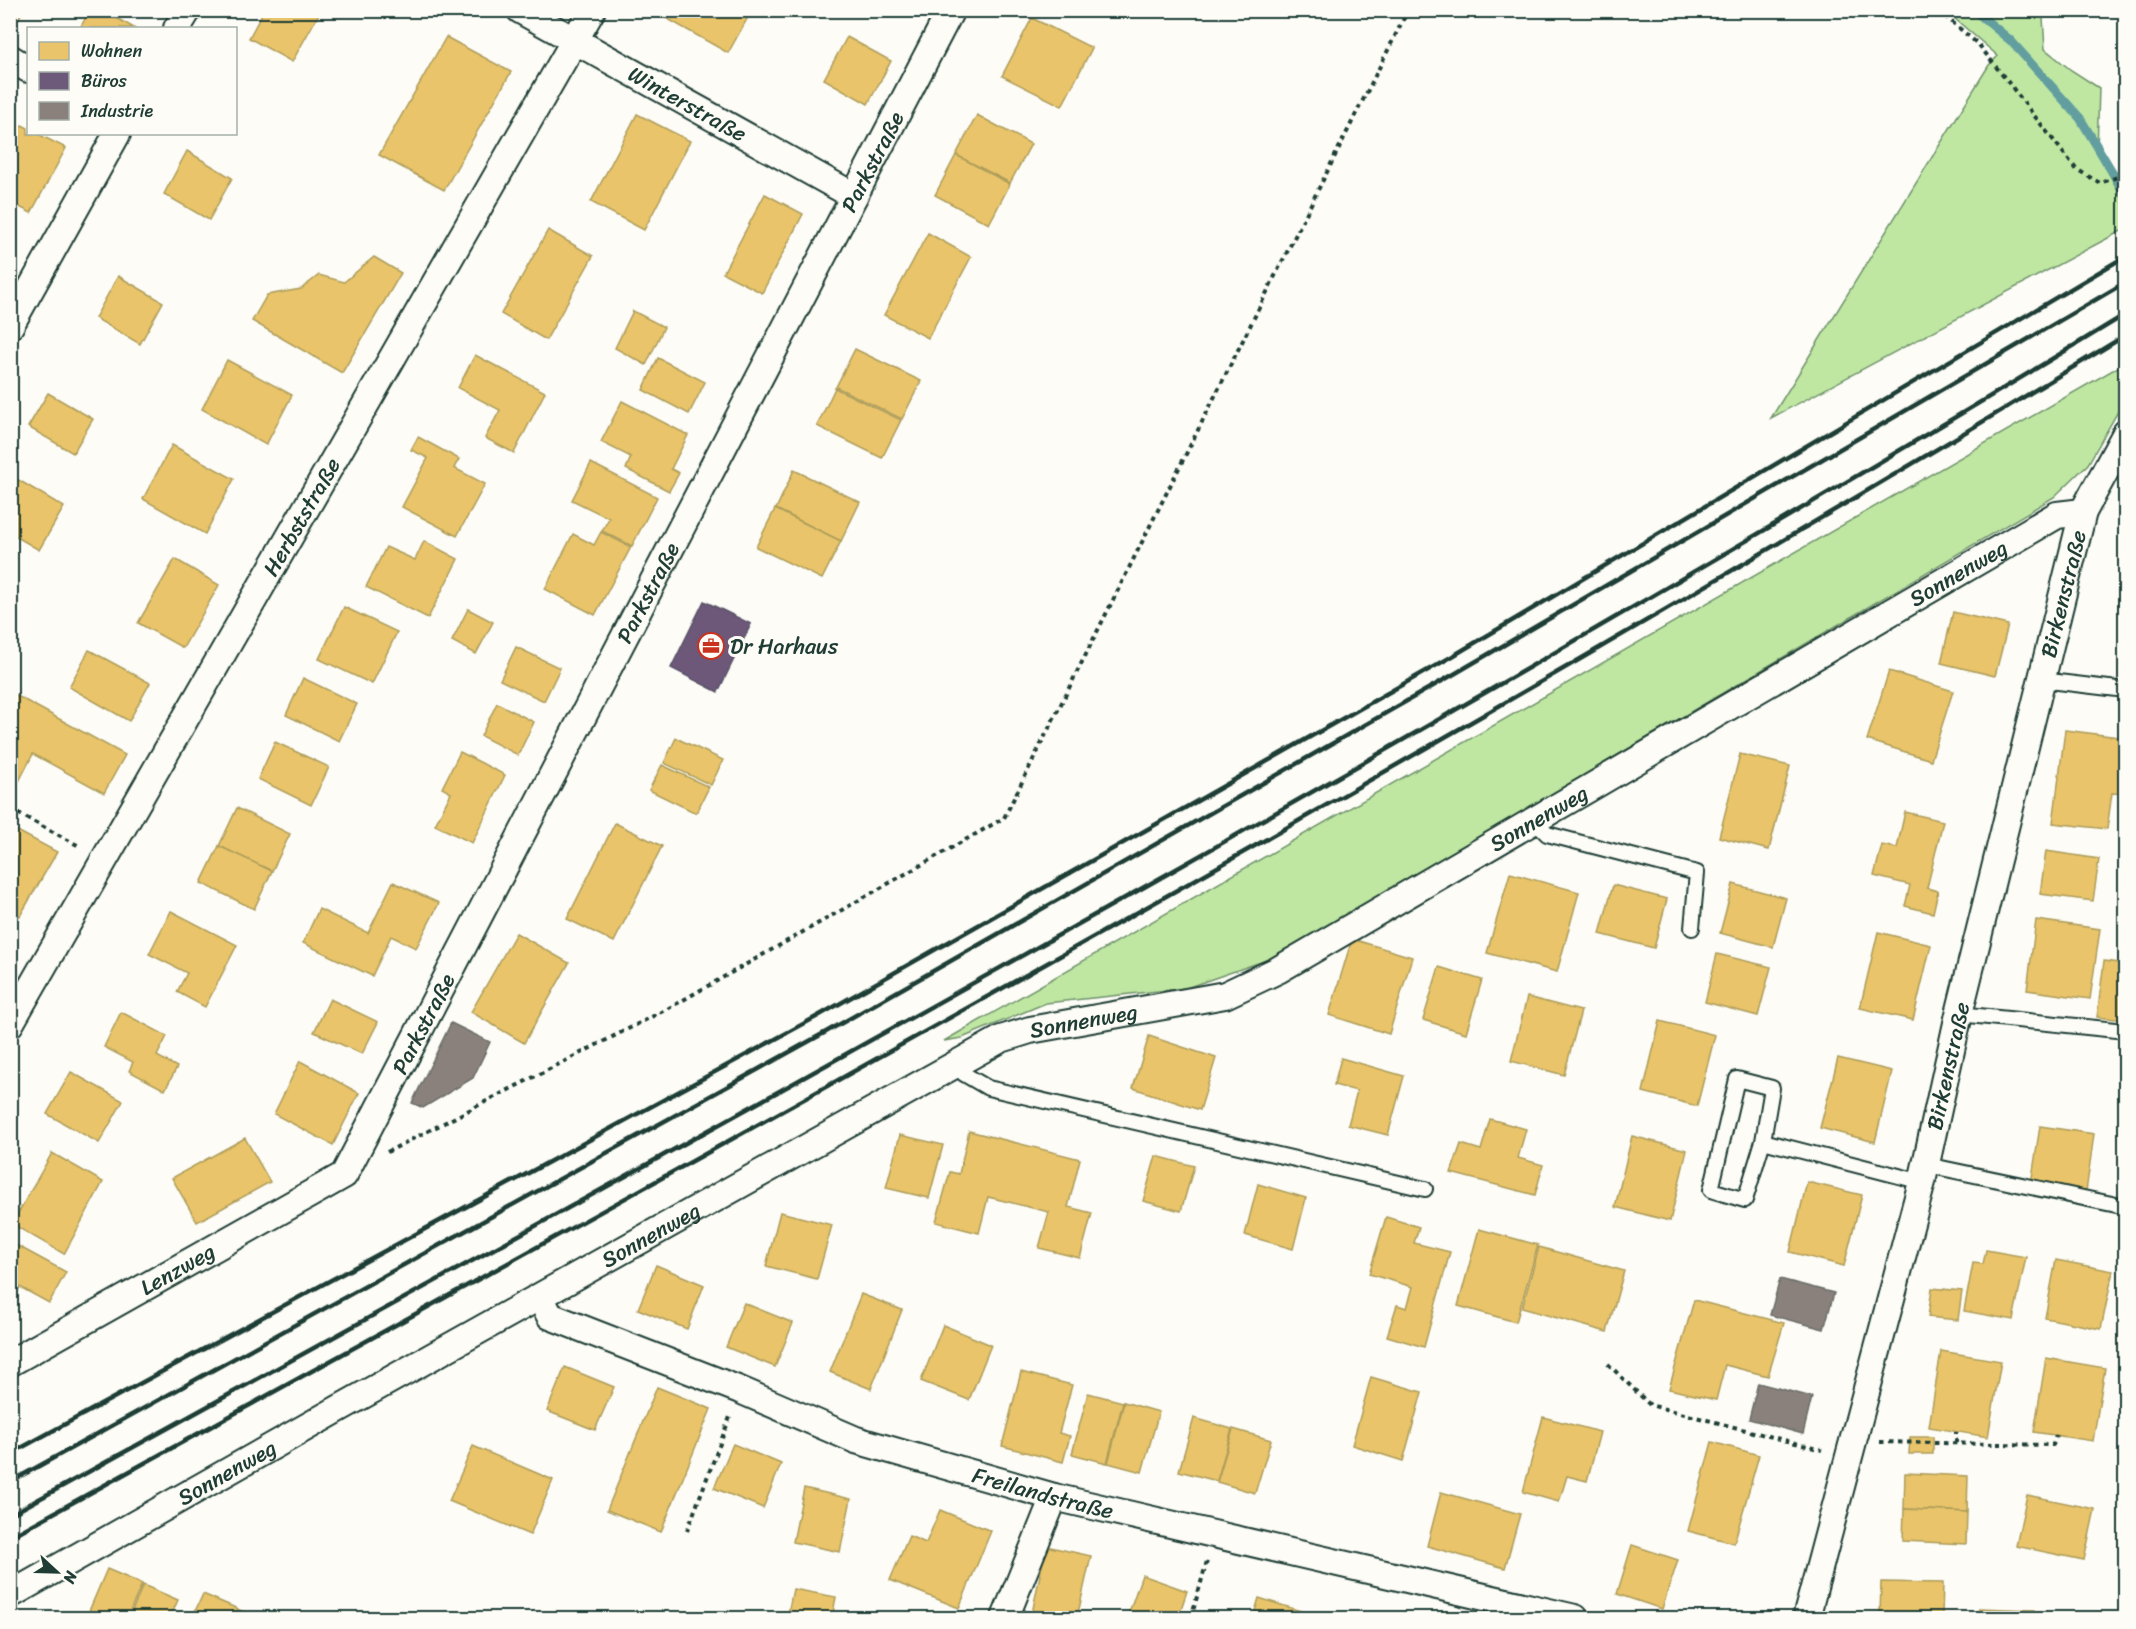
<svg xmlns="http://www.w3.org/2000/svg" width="2136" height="1629" font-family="Sriracha,sans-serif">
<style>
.green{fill:#bfe7a2;stroke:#6f926b;stroke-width:1.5}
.homes{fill:#e9c46a;stroke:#ac9c5a;stroke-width:1.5}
.offices{fill:#6d597a;stroke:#565165;stroke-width:1.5}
.industry{fill:#8a817c;stroke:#6a6d66;stroke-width:1.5}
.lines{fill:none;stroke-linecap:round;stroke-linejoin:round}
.stream{stroke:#629e9f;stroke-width:9}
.lane-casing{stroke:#1f3d34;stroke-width:18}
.street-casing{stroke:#1f3d34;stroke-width:30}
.path{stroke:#1f3d34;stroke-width:4;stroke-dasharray:4.5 4.5;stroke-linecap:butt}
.lane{stroke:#fdfcf7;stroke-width:14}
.street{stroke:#fdfcf7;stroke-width:26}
.rail{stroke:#1f3d34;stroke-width:4.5}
.labels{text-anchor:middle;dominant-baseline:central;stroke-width:6;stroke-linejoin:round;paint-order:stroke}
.street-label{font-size:22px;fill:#1f3d34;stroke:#fdfcf7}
.poi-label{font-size:22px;fill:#1f3d34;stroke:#fdfcf7;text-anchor:start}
</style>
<rect width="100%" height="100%" fill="#fdfcf7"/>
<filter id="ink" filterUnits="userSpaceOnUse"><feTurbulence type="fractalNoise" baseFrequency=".0167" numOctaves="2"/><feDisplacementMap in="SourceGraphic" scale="12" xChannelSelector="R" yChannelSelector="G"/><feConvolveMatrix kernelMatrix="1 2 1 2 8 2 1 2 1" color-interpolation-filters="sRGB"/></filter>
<g filter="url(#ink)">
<g class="green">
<path d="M1946,11h87l10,7 2,31 26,21 28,18 -2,63 28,53v25l-354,189 218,-353 9,-9z"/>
<path d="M2125,363v36l-37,65 -34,33 -776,459 -92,32 -140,15 -84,35 -18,3z"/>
</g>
<g class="homes">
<path d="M10,10h13l-6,12 -7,-4z"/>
<path d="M90,10h13l31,18h-54z"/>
<path d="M264,10h57l-29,52 -43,-24z"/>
<path d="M671,10h78l2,2 -23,41 -62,-35z"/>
<path d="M1032,18l60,30 -30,58 -60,-30z"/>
<path d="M446,37l65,35 -67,118 -65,-35z"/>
<path d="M847,37l44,24 -23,43 -44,-25z"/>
<path d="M637,114l53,27 -46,89 -53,-28z"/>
<path d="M977,115l54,29 -21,39 -54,-28z"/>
<path d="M22,125l6,3v6h10l28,14 -35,65 -21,-11v-55z"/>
<path d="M187,151l45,27 -23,42 -45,-26z"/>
<path d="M956,155l54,29 -21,40 -54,-29z"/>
<path d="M765,194l38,20 -41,79 -39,-20z"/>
<path d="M548,230l45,26 -47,84 -45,-26z"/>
<path d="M928,233l43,24 -43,81 -44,-23z"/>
<path d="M374,257l27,16 -59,100 -90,-52 15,-26 34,-6 18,-14 25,7z"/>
<path d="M118,276l45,26 -23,42 -45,-26z"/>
<path d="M633,311l31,16 -18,38 -31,-17z"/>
<path d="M855,349l66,32 -19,38 -66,-32z"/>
<path d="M475,355l70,37 -31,61 -29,-15 15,-28 -42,-22z"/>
<path d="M658,358l47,24 -16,32 -46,-24z"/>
<path d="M227,360l65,35 -26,50 -64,-36z"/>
<path d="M835,388l66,32 -19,38 -65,-32z"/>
<path d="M48,393l45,26 -20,34 -45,-26z"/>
<path d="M622,401l66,34 -17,34 8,4 -10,18 -43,-22 5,-12 -30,-15z"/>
<path d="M418,437l41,22 -5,9 31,16 -28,52 -55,-29 26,-49 -17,-8z"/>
<path d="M172,445l62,34 -29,55 -62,-35z"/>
<path d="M591,463l66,34 -25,49 -30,-15 7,-13 -37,-18z"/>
<path d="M794,470l66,32 -19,39 -65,-32z"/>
<path d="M10,475l54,32 -25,43 -29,-17z"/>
<path d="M775,509l66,32 -19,38 -66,-32z"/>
<path d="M601,532l30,15 -36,68 -50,-26 28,-55 21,11z"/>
<path d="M424,541l34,18 -30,59 -62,-31 20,-40 29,13z"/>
<path d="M175,559l44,26 -36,63 -45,-25z"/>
<path d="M344,607l53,25 -25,52 -53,-25z"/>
<path d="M468,609l25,13 -17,32 -24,-13z"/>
<path d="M1953,612l55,13 -13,51 -54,-13z"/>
<path d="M516,647l44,21 -16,33 -44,-21z"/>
<path d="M89,650l61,33 -21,38 -60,-34z"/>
<path d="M1889,671l64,20 -22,69 -64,-20z"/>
<path d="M303,678l54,26 -18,37 -53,-26z"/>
<path d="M10,692l115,63 -21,38 -71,-39 -19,37 -4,-2z"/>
<path d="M497,703l37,19 -16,33 -37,-19z"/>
<path d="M2065,730l61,8v56l-14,-1 -5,36 -54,-6z"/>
<path d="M676,738l47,22 -12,25 -47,-22z"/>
<path d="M275,742l54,25 -18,38 -53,-26z"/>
<path d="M460,752l45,23 -33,68 -37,-18 16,-32 -9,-5z"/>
<path d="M1740,754l50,12 -21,84 -50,-13z"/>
<path d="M662,765l47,22 -13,26 -47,-23z"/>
<path d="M237,808l53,26 -18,37 -53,-25z"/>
<path d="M1905,812l38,9 -16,67 11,3 -5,22 -28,-7 5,-21 -36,-9 8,-31 15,3z"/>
<path d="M615,823l47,23 -48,96 -47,-23z"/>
<path d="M10,827l47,25 -37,64 -10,-5z"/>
<path d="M219,846l53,25 -18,38 -53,-26z"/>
<path d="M2046,851l53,8 -6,42 -53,-7z"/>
<path d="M1510,873l69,19 -22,80 -70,-19z"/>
<path d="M393,882l46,21 -23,45 -25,-12 -19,40 -69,-33 16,-34 49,24z"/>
<path d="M1733,884l53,14 -13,49 -53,-14z"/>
<path d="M1613,885l54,14 -13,49 -54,-14z"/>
<path d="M171,911l66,34 -32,62 -28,-15 10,-19 -38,-19z"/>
<path d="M2036,920l64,9 -10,70 -63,-9z"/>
<path d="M1878,932l53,13 -18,75 -53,-12z"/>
<path d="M516,933l53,30 -45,80 -53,-31z"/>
<path d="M1352,939l60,18 -23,77 -60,-19z"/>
<path d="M1717,954l54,13 -13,49 -53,-14z"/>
<path d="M2104,961l22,3v56l-29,-3z"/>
<path d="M1439,967l43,13 -16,53 -43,-13z"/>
<path d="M1527,997l54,14 -17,64 -53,-14z"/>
<path d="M330,999l48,23 -16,32 -48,-22z"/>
<path d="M121,1012l46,24 -10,20 20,11 -12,23 -36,-19 4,-9 -29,-15z"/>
<path d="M1660,1021l55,14 -18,71 -54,-14z"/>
<path d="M1149,1036l67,22 -16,52 -67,-22z"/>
<path d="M1341,1058l63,18 -16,59 -40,-10 9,-34 -23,-6z"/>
<path d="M1838,1058l54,13 -17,71 -55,-14z"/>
<path d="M300,1061l59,32 -26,52 -59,-31z"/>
<path d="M71,1072l52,29 -24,42 -52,-29z"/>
<path d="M1490,1119l36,10 -8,29 25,7 -8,30 -84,-22 10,-29 20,6z"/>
<path d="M2040,1126l54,8 -8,58 -55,-8z"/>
<path d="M969,1131l111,28 -12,48 24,6 -12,45 -41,-10 10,-36 -61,-15 -9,36 -43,-11 14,-50 9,2z"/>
<path d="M900,1135l43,10 -14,53 -43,-10z"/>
<path d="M1632,1136l55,14 -17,71 -55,-14z"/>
<path d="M245,1138l25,44 -73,40 -25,-44z"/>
<path d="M52,1153l51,29 -39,72 -52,-30z"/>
<path d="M1156,1156l38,10 -13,45 -38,-10z"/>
<path d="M1807,1182l55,13 -18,71 -54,-14z"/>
<path d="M1258,1184l48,14 -13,51 -48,-14z"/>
<path d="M780,1212l52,13 -15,54 -51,-13z"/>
<path d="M1386,1217l33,10 -5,16 36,9 -26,95 -37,-11 10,-31 10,3 6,-21 -44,-13z"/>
<path d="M1479,1229l59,16 -22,77 -58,-16z"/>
<path d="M16,1245l50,27 -17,31 -29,-16 -10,18v-51z"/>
<path d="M1539,1247l85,24 -17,61 -85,-24z"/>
<path d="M1986,1250l40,7 -13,63 -49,-9 9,-48 10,1z"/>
<path d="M2056,1260l57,11 -12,58 -56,-11z"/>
<path d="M656,1265l48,20 -17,44 -49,-20z"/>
<path d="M1932,1288l30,3 -4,29 -30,-3z"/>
<path d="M861,1294l41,16 -31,79 -41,-17z"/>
<path d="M1694,1300l90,23 -16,53 -43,-11 -9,35 -47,-11z"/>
<path d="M744,1303l49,20 -18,44 -49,-20z"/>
<path d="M943,1325l48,20 -22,55 -48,-19z"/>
<path d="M1941,1351l60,10 -13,76 -59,-10z"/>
<path d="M2046,1358l59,10 -12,73 -59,-9z"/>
<path d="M565,1367l49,20 -19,43 -48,-19z"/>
<path d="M1021,1372l51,13 -13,48 11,3 -7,26 -61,-16z"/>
<path d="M1371,1377l51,15 -19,69 -51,-16z"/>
<path d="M657,1387l54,22 -50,123 -54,-22z"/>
<path d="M1088,1393l35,9 -16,61 -35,-9z"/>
<path d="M1124,1402l35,10 -17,60 -34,-9z"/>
<path d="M1543,1417l57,15 -13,49 -20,-5 -8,26 -36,-10z"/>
<path d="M1194,1418l38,11 -15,52 -38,-10z"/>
<path d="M1233,1429l38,11 -16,53 -38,-11z"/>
<path d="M1910,1437h23v17h-24z"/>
<path d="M1712,1442l47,13 -25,88 -46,-12z"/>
<path d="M733,1444l48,20 -18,44 -49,-20z"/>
<path d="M473,1446l80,34 -23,55 -81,-34z"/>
<path d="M1905,1473l63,3 -1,36 -63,-3z"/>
<path d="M804,1488l47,11 -11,53 -47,-10z"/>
<path d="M1441,1492l79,22 -15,54 -78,-22z"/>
<path d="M2027,1495l68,14 -11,51 -68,-14z"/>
<path d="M1904,1509l63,3 -1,32 -63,-3z"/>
<path d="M940,1510l51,21 -32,77 -69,-28 19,-44 17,7z"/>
<path d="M1632,1545l46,15 -16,49 -45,-15z"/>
<path d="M1046,1546l45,10 -14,62h-46z"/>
<path d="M107,1569l35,15 -15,34h-41z"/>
<path d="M1142,1575l45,16 -9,27h-51z"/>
<path d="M1881,1582l62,1 -1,34 -62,-2z"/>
<path d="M143,1585l35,15 -8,18h-41z"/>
<path d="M793,1589l43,8 -4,21h-45z"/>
<path d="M203,1594l35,15 -4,9h-42z"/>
<path d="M1259,1598l45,14 -2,6h-49z"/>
<path d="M1979,1608l56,2 -1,8h-56z"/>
<path d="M239,1610l19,8h-23z"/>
<path d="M1880,1615l62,2v1h-62z"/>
</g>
<path class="offices" d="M704,601l47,23 -33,68 -47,-24z"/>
<g class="industry">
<path d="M451,1023l39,19 -17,36 -50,30 -11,-5z"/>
<path d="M1780,1279l54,14 -10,36 -54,-14z"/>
<path d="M1758,1383l54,14 -9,37 -54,-15z"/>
</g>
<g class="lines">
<path class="stream" d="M1974,10l37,31 69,77 46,77"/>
<defs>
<g id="lane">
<path d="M2041,680l85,10"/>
<path d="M1532,819l15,15 150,39 -5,55"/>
<path d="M1959,1014l167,17"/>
<path d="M959,1063l5,11 24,14 437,101"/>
<path d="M1763,1141l-18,59 -34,-10 26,-111 35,9 -9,53 159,41"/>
<path d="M1927,1165l199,42"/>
</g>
<g id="street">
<path id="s1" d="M520,10l334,186"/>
<path d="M177,28l11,-18"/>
<path d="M10,58l18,11"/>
<path d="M10,326l107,-192"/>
<path id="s2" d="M10,1024l582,-1014"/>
<path id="s3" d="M540,1297l10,19 190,74 116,50 198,57 521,121"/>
<path id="s4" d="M10,1363l334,-188 607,-1165"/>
<path id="s5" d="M10,1595l330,-187 661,-369 29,-9 195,-35 53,-25 779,-455 26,-3"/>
<path d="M1005,1618l49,-121"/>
<path id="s6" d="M1806,1618l116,-436 37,-168 124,-502 43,-79"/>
</g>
</defs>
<use href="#lane" class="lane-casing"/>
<use href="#street" class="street-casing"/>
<g class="path">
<path d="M1938,10l41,35 97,124 24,14 26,-9"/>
<path d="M10,809l71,38"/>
<path d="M387,1152l282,-144 335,-190 404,-808"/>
<path d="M1608,1364l42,41 172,45"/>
<path d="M1880,1442l173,3 3,-10"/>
<path d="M1956,1443v-11"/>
<path d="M687,1531l43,-114"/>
<path d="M1191,1618l16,-57"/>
</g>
<use href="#lane" class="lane"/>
<use href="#street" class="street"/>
<g class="rail">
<path d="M10,1454l808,-438 633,-359 675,-401"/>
<path d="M10,1482l816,-450 630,-359 670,-391"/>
<path d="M10,1515c711,-391 1423,-779 2116,-1201"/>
<path d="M10,1537c711,-391 1423,-780 2116,-1202"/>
</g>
</g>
</g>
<defs>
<symbol id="office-ring" viewBox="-11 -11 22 22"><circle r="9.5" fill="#fdfcf7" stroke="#c8321e" stroke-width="1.5"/><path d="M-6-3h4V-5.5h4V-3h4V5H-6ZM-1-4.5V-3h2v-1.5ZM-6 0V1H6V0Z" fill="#c8321e"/></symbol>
</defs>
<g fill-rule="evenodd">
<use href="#office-ring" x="696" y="631" width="30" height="30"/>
</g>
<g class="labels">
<g class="street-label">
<text stroke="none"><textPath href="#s1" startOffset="192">Winterstraße</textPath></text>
<text stroke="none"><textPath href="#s4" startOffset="1526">Parkstraße</textPath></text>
<text stroke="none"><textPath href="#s2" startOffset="585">Herbststraße</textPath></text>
<text stroke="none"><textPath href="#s5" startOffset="2211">Sonnenweg</textPath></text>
<text stroke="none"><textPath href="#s4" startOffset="1040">Parkstraße</textPath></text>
<text stroke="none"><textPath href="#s6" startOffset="1056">Birkenstraße</textPath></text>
<text stroke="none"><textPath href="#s5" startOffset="1725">Sonnenweg</textPath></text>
<text stroke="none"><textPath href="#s5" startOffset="1221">Sonnenweg</textPath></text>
<text stroke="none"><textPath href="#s4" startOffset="554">Parkstraße</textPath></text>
<text stroke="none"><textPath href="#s6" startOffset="570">Birkenstraße</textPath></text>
<text stroke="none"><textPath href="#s5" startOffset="735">Sonnenweg</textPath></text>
<text stroke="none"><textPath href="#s4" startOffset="192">Lenzweg</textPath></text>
<text stroke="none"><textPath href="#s5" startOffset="249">Sonnenweg</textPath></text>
<text stroke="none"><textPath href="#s3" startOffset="546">Freilandstraße</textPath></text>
</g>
<g class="poi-label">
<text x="730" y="646">Dr Harhaus</text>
</g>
</g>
<rect width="2136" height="1629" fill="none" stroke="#fdfcf7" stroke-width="36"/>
<rect x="18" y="18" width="2100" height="1593" fill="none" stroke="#1f3d34" stroke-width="2" filter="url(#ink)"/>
<rect x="27" y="27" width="210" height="108" fill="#fdfcf7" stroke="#a4b0a9" stroke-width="1.5"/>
<rect x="39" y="42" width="30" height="18" fill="#e9c46a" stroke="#a4b0a9" stroke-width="1.5"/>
<text x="81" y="57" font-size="18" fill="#1f3d34">Wohnen</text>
<rect x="39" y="72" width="30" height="18" fill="#6d597a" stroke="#a4b0a9" stroke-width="1.5"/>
<text x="81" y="87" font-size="18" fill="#1f3d34">Büros</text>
<rect x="39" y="102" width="30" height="18" fill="#8a817c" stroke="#a4b0a9" stroke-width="1.5"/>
<text x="81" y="117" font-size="18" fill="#1f3d34">Industrie</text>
<g transform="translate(57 1572) rotate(112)" stroke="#fdfcf7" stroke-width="4.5" paint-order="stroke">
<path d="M0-4.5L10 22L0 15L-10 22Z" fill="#1f3d34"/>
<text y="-9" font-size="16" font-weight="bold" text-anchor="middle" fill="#1f3d34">N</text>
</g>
</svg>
